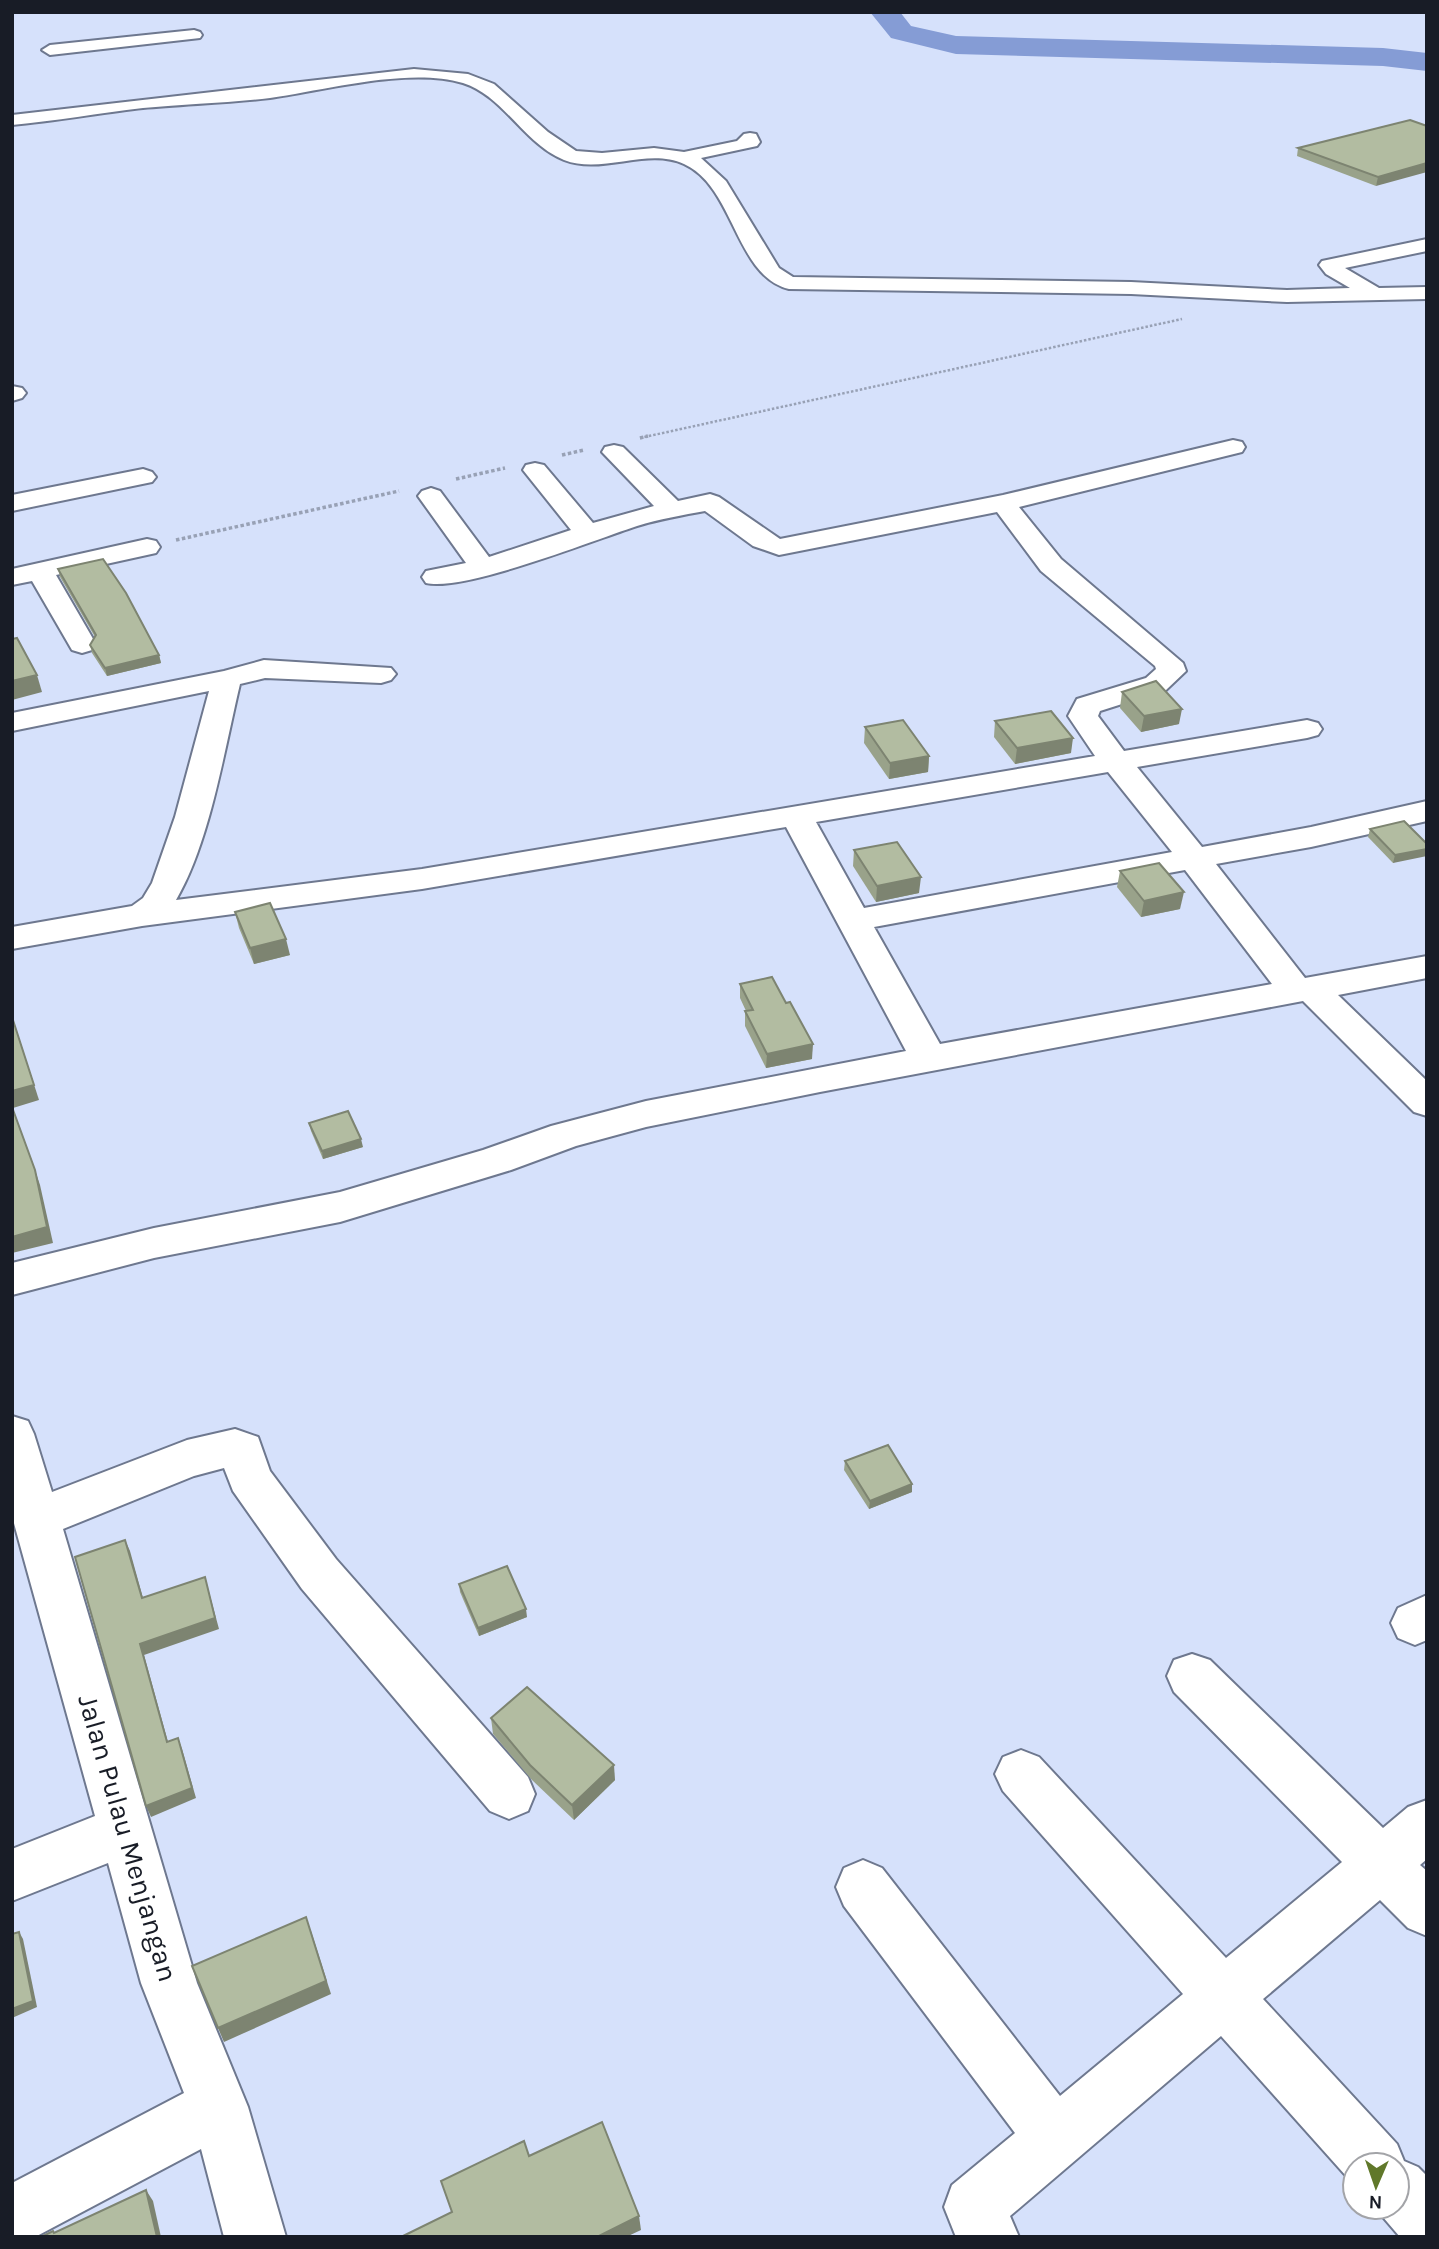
<svg xmlns="http://www.w3.org/2000/svg" width="1439" height="2249" font-family="Karla,sans-serif">
<style>
.lines{fill:none;stroke-linecap:round;stroke-linejoin:round}
.river{fill:#859cd5;fill-rule:evenodd}
.minor-casing{stroke:#6e788f;stroke-width:4}
.path-far1{stroke:#98a1b5;stroke-width:2.5;stroke-dasharray:2.5 2;stroke-linecap:butt}
.path{stroke:#98a1b5;stroke-width:3.5;stroke-dasharray:3.5 2.5;stroke-linecap:butt}
.minor{fill:#fff;fill-rule:evenodd}
.wall{fill:#99a28a}
.shaded-wall{fill:#7d8471}
.building{fill:#b2bca1;stroke:#7d8471;stroke-width:2}
.labels{text-anchor:middle;dominant-baseline:central;stroke-width:6;stroke-linejoin:round;paint-order:stroke}
.near-street-label{font-size:28px;fill:#181c26;stroke:#fff}
</style>
<rect width="100%" height="100%" fill="#d6e1fb"/>
<g class="lines">
<path class="river" d="M870,12h30l11,14 45,10 427,12 44,5v18l-44,-5 -427,-12 -65,-16z"/>
<defs>
<g id="minor">
<path d="M194,30l6,2 2,3 -2,3 -150,17 -8,-5 8,-5z"/>
<path d="M414,69l54,5 26,10 54,48 28,19 26,2 52,-5 30,4 53,-11 7,-7 6,-1 6,1 4,8 -3,4 -56,12 25,23 53,87 14,9 338,5 156,8 63,-2 -24,-14 -7,-9 3,-4 105,-22v12l-82,17 34,20 48,-1v12l-140,3 -156,-8 -342,-5c-54,-13 -54,-102 -105,-125 -37,-17 -82,11 -120,-4 -40,-16 -60,-64 -101,-77 -54,-16 -137,7 -193,15 -42,5 -85,6 -127,10 -44,5 -87,13 -131,17v-10z"/>
<path d="M12,386l10,2 4,5 -4,5 -10,3z"/>
<path d="M1233,440l9,2 3,5 -3,5 -223,55 42,52 122,104 3,8 -20,19 -66,21 -2,5 26,35 183,-31 11,3 4,6 -4,6 -11,3 -170,29 65,80 109,-20 116,-26v20l-116,26 -95,17 89,114 122,-22v22l-89,17 89,86v35l-13,-4 -111,-111 -483,91 -174,35 -70,19 -65,24 -171,52 -186,36 -142,37v-32l142,-35 186,-36 143,-42 68,-24 95,-25 260,-50 -120,-224 -364,62 -280,37 -130,23v-22l120,-21 11,-8 9,-15 23,-66 34,-126 -197,40v-18l212,-42 40,-11 127,8 5,6 -5,6 -10,3 -116,-5 -25,6c-16,67 -30,158 -64,216l246,-31 673,-113 -27,-40 9,-17 69,-21 10,-9 -1,-3 -114,-95 -44,-59 -218,43 -26,-9 -48,-35c-22,4 -46,8 -68,15 -43,14 -173,66 -211,57l-4,-6 4,-6 40,-8 -48,-67 4,-5 9,-3 9,3 49,66 82,-27 -48,-60 3,-5 9,-2 9,2 49,58 61,-17 -52,-54 3,-5 9,-2 9,2 55,54 32,-7 9,3 61,42 223,-44zM1108,772l64,80 -308,56 -48,-86zM1185,870l87,114 -332,60 -66,-117z"/>
<path d="M143,469l9,3 4,5 -4,5 -140,29v-16z"/>
<path d="M147,539l9,2 4,6 -4,6 -100,22 40,69 -4,6 -10,3 -10,-3 -40,-69 -20,4v-16z"/>
<path d="M12,1416l16,5 6,13 18,58 135,-52 48,-11 23,8 12,34 66,88 192,218 7,17 -7,17 -19,8 -19,-8 -188,-222 -69,-98 -9,-23 -30,8 -131,53 134,454 51,124 38,130h-62l-23,-88 -166,88h-23v-54l172,-90 -43,-110 -33,-120 -96,38v-52l83,-33 -83,-300z"/>
<path d="M1427,1595v45l-12,5 -17,-7 -7,-15 7,-15z"/>
<path d="M1192,1654l18,6 173,168 25,-21 19,-7v59l-7,6 7,6v65l-19,-8 -28,-28 -117,99 134,145 7,17 14,6 9,9v61h-27l-24,-28 -1,-2h22v-42h-42v21l-134,-150 -211,180 9,21h-63l-12,-30 8,-22 63,-52 -171,-227 -8,-19 8,-19 19,-8 19,8 178,228 123,-102 -180,-203 -8,-17 8,-17 18,-7 18,7 187,201 116,-96 -168,-170 -7,-16 7,-16z"/>
</g>
</defs>
<use href="#minor" class="minor-casing"/>
<path class="path-far1" d="M640,438l542,-119"/>
<g class="path">
<path d="M640,438l8,-2"/>
<path d="M562,455l22,-5"/>
<path d="M456,479l49,-11"/>
<path d="M176,540l223,-49"/>
</g>
<use href="#minor" class="minor"/>
</g>
<g class="wall">
<path d="M1410,120l-34,66 -79,-30 1,-8z"/>
<path d="M58,569l101,86 2,8 -54,13 -15,-23 -2,-8 5,-8 -35,-60z"/>
<path d="M1122,692l57,32 -38,8 -21,-24z"/>
<path d="M995,721l76,32 -56,11 -21,-27z"/>
<path d="M865,727l64,29 -1,16 -39,7 -25,-36z"/>
<path d="M1370,829l57,15 -34,19 -25,-26z"/>
<path d="M854,850l65,43 -43,9 -23,-36z"/>
<path d="M1120,871l60,38 -39,8 -24,-30z"/>
<path d="M235,912l55,43 -36,9 -15,-36z"/>
<path d="M740,984l72,75 -46,9 -21,-42v-15h1l-6,-13z"/>
<path d="M309,1123l54,24 -40,12 -12,-28z"/>
<path d="M845,1461l67,23v8l-43,17 -25,-39z"/>
<path d="M459,1584l68,33 -48,19 -19,-44z"/>
<path d="M491,1718l124,62 -41,40 -42,-40 -39,-46z"/>
</g>
<g class="shaded-wall">
<path d="M1427,163v9l-51,14 2,-9z"/>
<path d="M159,655l2,8 -54,13 -2,-8z"/>
<path d="M37,675l5,17 -30,8v-19z"/>
<path d="M1182,709l-3,15 -38,8 3,-16z"/>
<path d="M1073,738l-2,15 -56,11 2,-16z"/>
<path d="M929,756l-1,16 -39,7 1,-16z"/>
<path d="M1427,849v7l-34,7 2,-8z"/>
<path d="M921,877l-2,16 -43,9 1,-16z"/>
<path d="M1184,892l-4,17 -39,8 3,-16z"/>
<path d="M286,939l4,16 -36,9 -4,-16z"/>
<path d="M12,1016l27,84 -26,8 -1,-17z"/>
<path d="M813,1044l-1,15 -46,9 1,-14z"/>
<path d="M361,1139l2,8 -40,12 -1,-8z"/>
<path d="M35,1170l5,15 13,58 -41,10v-16z"/>
<path d="M912,1484v8l-43,17 1,-8z"/>
<path d="M125,1540l5,11 16,58 -4,-11z"/>
<path d="M205,1577l14,52 -75,26 27,98 -4,-11 -27,-98z"/>
<path d="M526,1609l1,8 -48,19 -1,-8z"/>
<path d="M178,1738l4,11 14,49 -45,19 -5,-11z"/>
<path d="M614,1765l1,15 -41,40 -2,-15z"/>
<path d="M311,1931l20,63 -107,48 -6,-14z"/>
<path d="M19,1932l4,7 14,68 -25,11z"/>
<path d="M146,2190l7,11 8,36h-4z"/>
<path d="M639,2216l2,14 -15,7h-29z"/>
</g>
<g class="building">
<path d="M1410,120l17,6v37l-49,14 -80,-29z"/>
<path d="M103,559l23,34 33,62 -54,13 -15,-23 6,-10 -38,-66z"/>
<path d="M17,638l20,37 -25,6v-42z"/>
<path d="M1156,681l26,28 -38,7 -22,-24z"/>
<path d="M1051,711l22,27 -56,10 -22,-27z"/>
<path d="M903,720l26,36 -39,7 -25,-36z"/>
<path d="M1404,821l23,23v5l-32,6 -25,-26z"/>
<path d="M897,842l24,35 -44,9 -23,-36z"/>
<path d="M1159,863l25,29 -40,9 -24,-30z"/>
<path d="M270,903l16,36 -36,9 -15,-36z"/>
<path d="M772,977l14,26 4,-1 23,42 -46,10 -22,-43 8,-1 -13,-26z"/>
<path d="M12,1017l22,68 -22,6z"/>
<path d="M12,1107l23,63 12,57 -35,10z"/>
<path d="M348,1111l13,28 -39,12 -13,-28z"/>
<path d="M888,1445l24,39 -42,17 -25,-40z"/>
<path d="M125,1540l17,58 63,-21 10,41 -75,26 27,98 11,-4 14,50 -46,18 -71,-249z"/>
<path d="M507,1566l19,43 -48,19 -19,-44z"/>
<path d="M527,1687l87,78 -42,40 -42,-40 -39,-47z"/>
<path d="M306,1917l20,64 -108,47 -26,-62z"/>
<path d="M19,1932l14,69 -21,8v-75z"/>
<path d="M602,2122l37,94 -42,21h-196l51,-25 -11,-31 83,-40 5,15z"/>
<path d="M146,2190l11,47h-116l12,-6 1,2z"/>
</g>
<g class="labels">
<g class="near-street-label">
<text transform="translate(128 1838) rotate(74)">Jalan Pulau Menjangan</text>
</g>
</g>
<rect width="1439" height="2249" fill="none" stroke="#181c26" stroke-width="28"/>
<g transform="translate(1376 2186) rotate(182)"><circle r="33" fill="#ffffff" stroke="#a3a4a8" stroke-width="2"/>
<path d="M0-5L12 26L0 18L-12 26Z" fill="#60782a"/>
<text y="-10" font-size="19" font-weight="bold" text-anchor="middle" fill="#181c26">N</text>
</g>
</svg>
